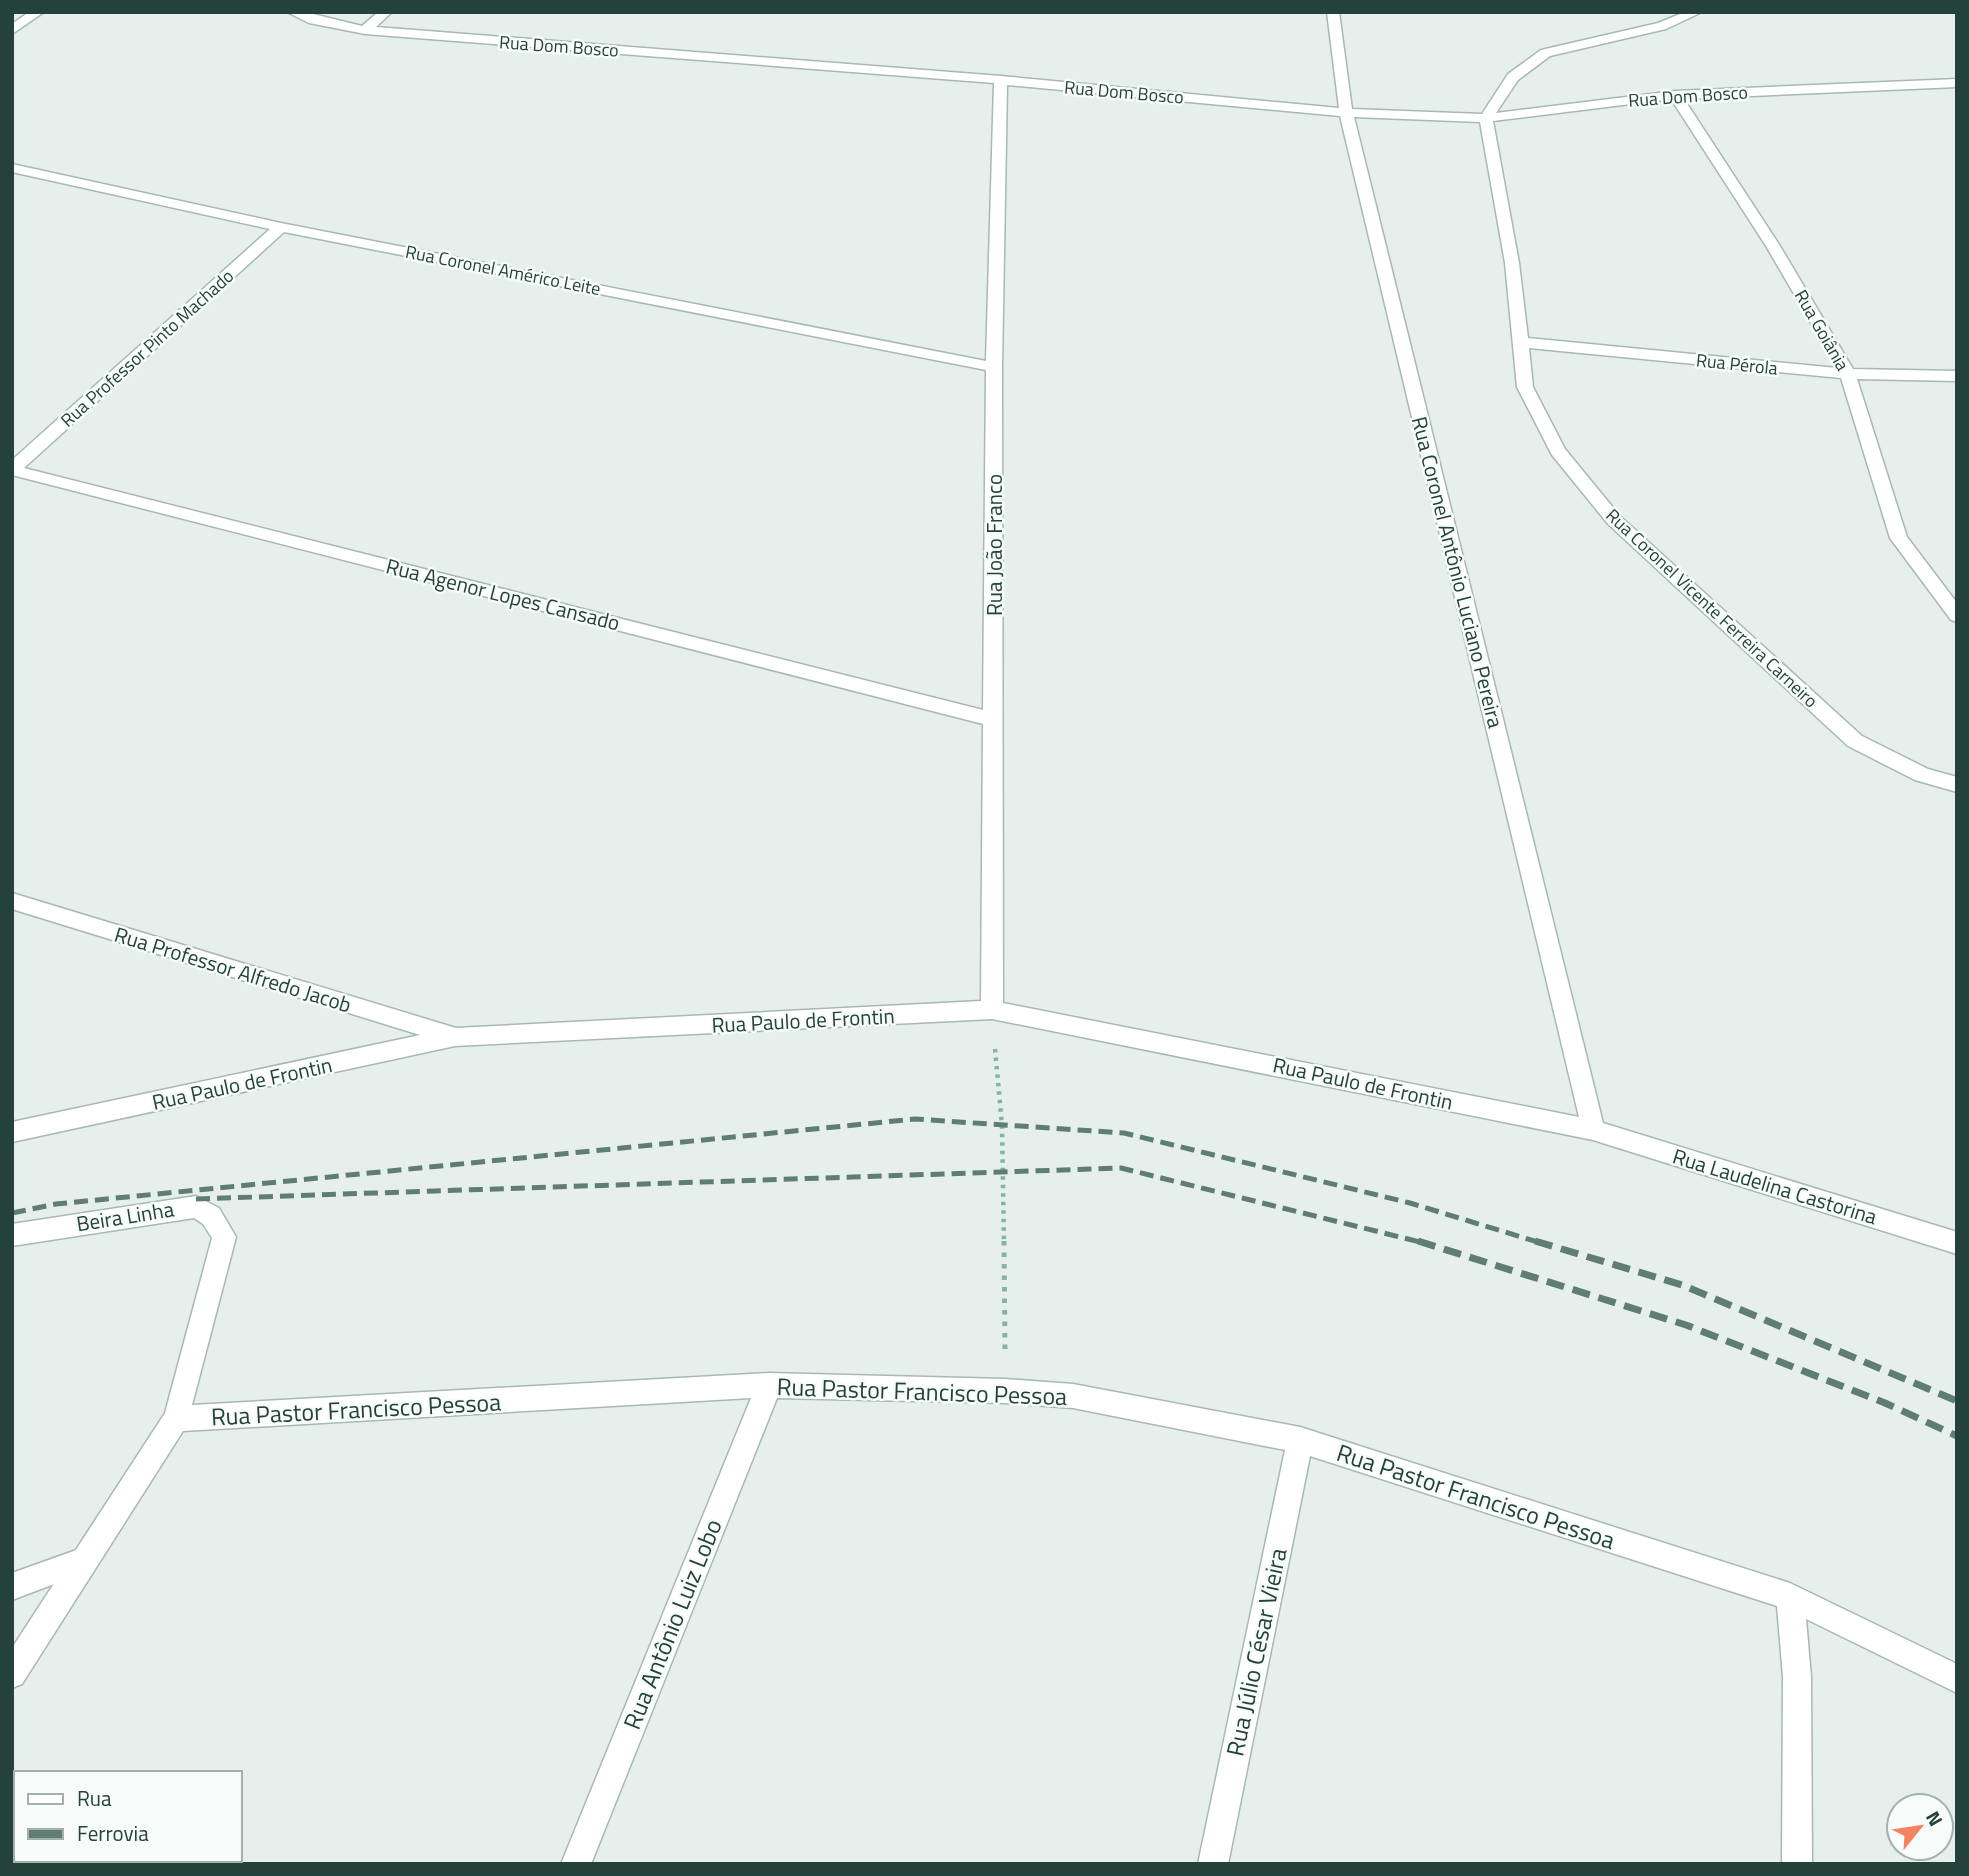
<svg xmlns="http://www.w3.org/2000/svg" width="1969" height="1876" font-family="'Titillium Web',sans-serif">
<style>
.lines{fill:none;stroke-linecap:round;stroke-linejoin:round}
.service-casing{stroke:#a8b8b2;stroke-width:3}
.minor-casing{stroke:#a8b8b2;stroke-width:3}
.path-far1{stroke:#86b3a5;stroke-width:4.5;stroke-dasharray:3.5 5;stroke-linecap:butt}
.path{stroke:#86b3a5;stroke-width:5;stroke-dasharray:4.5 7;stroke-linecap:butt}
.service{fill:#fff;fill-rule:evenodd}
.minor{fill:#fff;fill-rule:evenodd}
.rail-far1{stroke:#5f7d75;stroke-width:5;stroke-dasharray:14 7;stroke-linecap:butt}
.rail{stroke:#5f7d75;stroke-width:7;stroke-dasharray:18 9;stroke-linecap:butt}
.labels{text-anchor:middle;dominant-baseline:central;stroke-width:5;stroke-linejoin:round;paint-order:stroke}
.far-street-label{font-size:18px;fill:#24423a;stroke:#f7fbf9}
.street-label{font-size:21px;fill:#24423a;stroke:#f7fbf9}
.near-street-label{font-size:24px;fill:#24423a;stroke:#f7fbf9}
</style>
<rect width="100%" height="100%" fill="#e6efeb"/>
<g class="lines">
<defs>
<path id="service" d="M82,1548l9,4 4,9 -4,9 -79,30v-27z"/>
<g id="minor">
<path d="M29,12h15l-32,22v-10z"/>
<path d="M287,12h18l57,14 16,-14h14l-16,15 625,49 338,32 -12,-96h12l13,97 130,5 26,-40 33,-24 117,-27 27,-11h17l-36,17 -116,27 -32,24 -22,33 179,-22 282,-12v8l-273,12 96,147 73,123 104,2v10l-100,-2 50,158 50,66v19l-6,-2 -61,-82 -49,-160 -312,-30 4,39 32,62 55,67 242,220 66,33 29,8v15l-42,-12 -67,-34 -240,-222 -56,-69 -35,-68 -12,-124 -25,-141 -126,-5 249,1006 354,109v22l-364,-114 -601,-121 -537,27 -443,96v-20l408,-87 -408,-126v-16l444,135 525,-27 2,-277 -971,-249v-15l258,-231 -258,-57v-8l269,59 705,138 8,-278 -629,-49 -56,-11zM1007,85l333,31 239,1001 -576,-114 -1,-636zM1671,99l95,147 71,122 -309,-30 -9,-75 -26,-142zM284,232l702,138 -3,340 -959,-242z"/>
<path d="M196,1196l23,12 17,29 -44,168 577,-32 236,6 68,5 227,43 490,156 167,81v29l-151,-74 5,58 1,187h-30l1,-187 -6,-71 -467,-150 -82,408h-30l87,-414 -212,-42 -68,-5 -228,-5 -186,466h-30l190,-466 -568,33 -161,253 -10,4v-40l153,-235 47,-175 -9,-14 -9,-6 -182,28v-22z"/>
</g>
</defs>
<use href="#service" class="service-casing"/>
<use href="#minor" class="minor-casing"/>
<path class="path-far1" d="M995,1049l7,76 2,118"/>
<path class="path" d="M1004,1241l1,110"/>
<use href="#service" class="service"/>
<use href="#minor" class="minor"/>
<g class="rail-far1">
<path d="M196,1199l925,-31 303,75"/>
<path d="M12,1213l44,-9 859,-85 209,14 286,70 131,40"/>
</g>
<g class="rail">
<path d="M1418,1241l268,84 199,78 72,33"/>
<path d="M1535,1241l147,44 275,116"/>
</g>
</g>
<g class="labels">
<g class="far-street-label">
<text transform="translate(559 46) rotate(4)">Rua Dom Bosco</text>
<text transform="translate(1124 92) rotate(5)">Rua Dom Bosco</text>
<text transform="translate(1688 96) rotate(-4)">Rua Dom Bosco</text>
<text transform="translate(503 270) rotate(11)">Rua Coronel Américo Leite</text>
<text transform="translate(1822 330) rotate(60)">Rua Goiânia</text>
<text transform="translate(147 348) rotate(-42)">Rua Professor Pinto Machado</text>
<text transform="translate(1737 364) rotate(6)">Rua Pérola</text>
<text transform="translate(1712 608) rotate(43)">Rua Coronel Vicente Ferreira Carneiro</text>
</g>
<g class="street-label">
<text transform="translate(994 545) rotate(-90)">Rua João Franco</text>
<text transform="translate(1458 572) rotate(76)">Rua Coronel Antônio Luciano Pereira</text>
<text transform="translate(503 594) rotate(14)">Rua Agenor Lopes Cansado</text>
<text transform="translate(233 969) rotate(17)">Rua Professor Alfredo Jacob</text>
<text transform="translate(803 1020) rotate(-3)">Rua Paulo de Frontin</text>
<text transform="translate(242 1083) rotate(-12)">Rua Paulo de Frontin</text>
<text transform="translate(1363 1083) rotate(12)">Rua Paulo de Frontin</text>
<text transform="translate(1775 1186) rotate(17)">Rua Laudelina Castorina</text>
<text transform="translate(125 1216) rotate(-9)">Beira Linha</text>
</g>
<g class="near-street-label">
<text transform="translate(922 1391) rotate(2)">Rua Pastor Francisco Pessoa</text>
<text transform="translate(356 1409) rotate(-3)">Rua Pastor Francisco Pessoa</text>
<text transform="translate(1476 1496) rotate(18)">Rua Pastor Francisco Pessoa</text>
<text transform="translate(672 1624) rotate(-68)">Rua Antônio Luiz Lobo</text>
<text transform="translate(1256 1652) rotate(-78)">Rua Júlio César Vieira</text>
</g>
</g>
<rect width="1969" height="1876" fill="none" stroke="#24423a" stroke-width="28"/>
<rect x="14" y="1771" width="228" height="91" fill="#f7fbf9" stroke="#a3b1ad" stroke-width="2"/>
<rect x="28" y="1794" width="35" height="10" fill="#ffffff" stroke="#a3b1ad" stroke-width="2"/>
<text x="77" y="1806" font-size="21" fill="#24423a">Rua</text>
<rect x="28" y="1829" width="35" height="10" fill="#5f7d75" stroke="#a3b1ad" stroke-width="2"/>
<text x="77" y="1841" font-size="21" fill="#24423a">Ferrovia</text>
<g transform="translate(1920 1827) rotate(60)"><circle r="33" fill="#f7fbf9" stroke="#a3b1ad" stroke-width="2"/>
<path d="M0-5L12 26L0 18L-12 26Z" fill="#f4845f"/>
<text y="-10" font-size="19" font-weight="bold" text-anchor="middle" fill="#24423a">N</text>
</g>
</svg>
